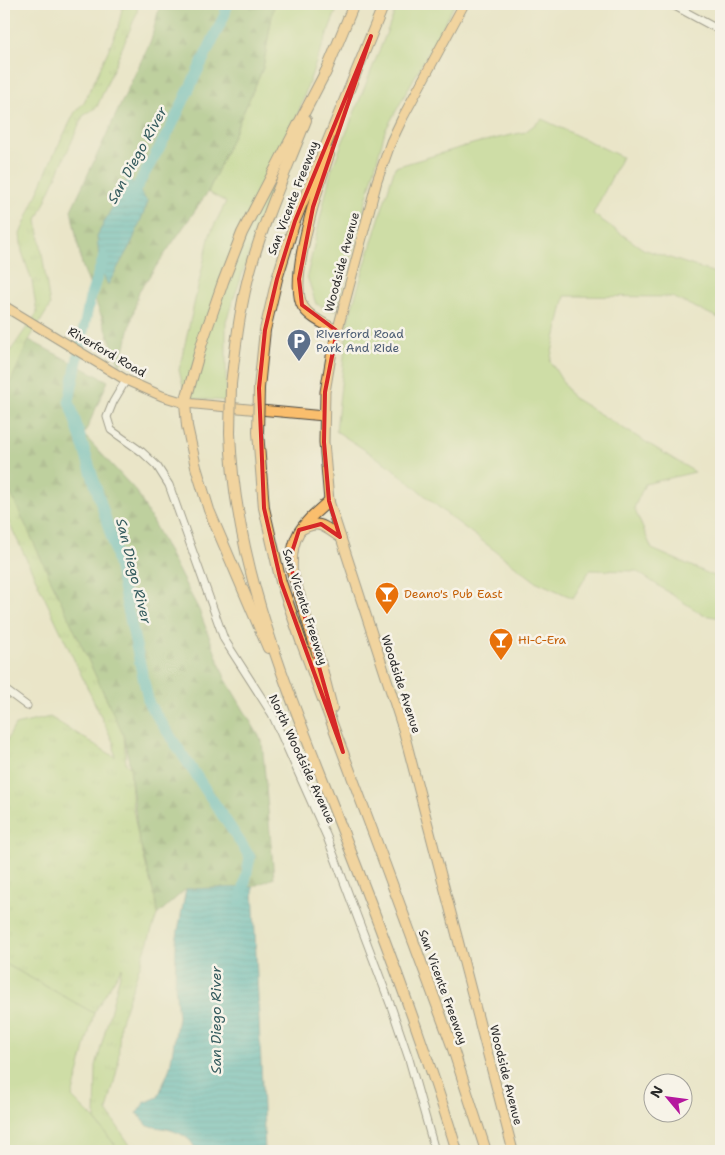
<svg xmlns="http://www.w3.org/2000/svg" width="725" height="1155" font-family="'Shantell Sans',sans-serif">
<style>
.grass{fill:#aed37d;stroke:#6c7f54}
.forest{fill:url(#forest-firs);stroke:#5a704c}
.park{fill:url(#park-tufts);stroke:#6c7f54}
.water{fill:url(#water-rules);stroke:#386f74}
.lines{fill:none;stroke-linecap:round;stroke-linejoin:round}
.river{stroke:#44b3bd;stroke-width:11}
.minor-casing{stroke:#484743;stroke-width:9}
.major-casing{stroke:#484743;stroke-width:11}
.highway-casing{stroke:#484743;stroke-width:12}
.minor{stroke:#fff;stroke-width:7}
.major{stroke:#fabe6d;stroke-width:9}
.highway{stroke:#fabe6d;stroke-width:10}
.highway-bridge-casing{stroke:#484743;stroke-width:12;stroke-linecap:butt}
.highway-bridge{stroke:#fabe6d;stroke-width:10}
.marked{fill:none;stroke:#d62828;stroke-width:4;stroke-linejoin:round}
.labels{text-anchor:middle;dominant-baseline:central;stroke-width:5;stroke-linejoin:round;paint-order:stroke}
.street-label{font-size:12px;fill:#2b2b2b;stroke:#f7f3e8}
.service-label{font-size:12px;fill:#4e5e75;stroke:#f7f3e8;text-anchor:start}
.food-label{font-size:12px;fill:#c56008;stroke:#f7f3e8;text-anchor:start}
.water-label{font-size:14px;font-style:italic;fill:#345b5e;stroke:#f7f3e8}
</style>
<defs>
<pattern id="forest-firs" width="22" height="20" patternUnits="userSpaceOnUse" patternTransform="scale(1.25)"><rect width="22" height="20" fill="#8ab56c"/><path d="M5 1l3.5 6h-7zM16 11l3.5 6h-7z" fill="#719359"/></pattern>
<pattern id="park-tufts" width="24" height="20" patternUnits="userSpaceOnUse" patternTransform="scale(1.25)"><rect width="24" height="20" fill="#aed37d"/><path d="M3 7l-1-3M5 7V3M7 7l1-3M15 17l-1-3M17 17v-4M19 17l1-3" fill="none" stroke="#96b56c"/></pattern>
<pattern id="water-rules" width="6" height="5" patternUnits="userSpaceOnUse" patternTransform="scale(1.25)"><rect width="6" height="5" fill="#44b3bd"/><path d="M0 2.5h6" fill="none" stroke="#39929a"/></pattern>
</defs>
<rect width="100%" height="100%" fill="#f7f3e8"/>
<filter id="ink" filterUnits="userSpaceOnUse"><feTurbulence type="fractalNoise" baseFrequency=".02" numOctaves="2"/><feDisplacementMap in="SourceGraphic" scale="10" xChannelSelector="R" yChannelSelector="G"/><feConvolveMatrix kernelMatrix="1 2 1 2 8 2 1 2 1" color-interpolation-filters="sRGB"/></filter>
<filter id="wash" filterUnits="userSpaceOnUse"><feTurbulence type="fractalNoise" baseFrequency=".0096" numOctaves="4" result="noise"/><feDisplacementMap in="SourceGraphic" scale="20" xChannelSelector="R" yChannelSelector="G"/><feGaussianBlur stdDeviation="1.12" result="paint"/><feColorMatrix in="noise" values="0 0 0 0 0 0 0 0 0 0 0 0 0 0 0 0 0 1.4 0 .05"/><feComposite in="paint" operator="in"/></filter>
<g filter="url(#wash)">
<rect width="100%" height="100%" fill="#eae5c8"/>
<g class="grass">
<path d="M274,4h65l-24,61 -89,256v80l-40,-3 -7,-28 31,-136 16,-32 -18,-10 55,-124z"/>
<path d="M398,4h57l-70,127 -49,180 -20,-7 -9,-28 24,-105z"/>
<path d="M542,119l80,38 -29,57 50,35 78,26v44l-49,-22 -107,-1 -15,65 22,36 123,75 -50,12 -11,24 18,41 69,30v39l-18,-3 -67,-44 -46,-1 -17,28 -38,-17 -87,-66 -57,-48 -55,-36 12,-111 47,-153 81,-24 49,-11z"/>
<path d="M4,963l90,50 -22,84 23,23 25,31h-116z"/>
</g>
<g class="forest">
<path d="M160,4h114l-11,64 -55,124 -69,99 -19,75 -38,-101 -11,-55 80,-170z"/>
<path d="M29,340l79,41 -24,54 53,57 62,118 26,68 37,63 12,137 -21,9 -67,2 -29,26 -5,-29 -14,-50 -8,-69 -6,-30 -120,-258v-82z"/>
</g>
<g class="park">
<path d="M123,4h15l-1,9 -40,94 -14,9 -46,104 13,86 -21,34 -25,57v-37l33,-47 -5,-32 -10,-29 -2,-18 33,-78 22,-44 9,-10 15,-31 19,-43z"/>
<path d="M4,479l120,258 2,27 4,3 3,42 5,27 19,70v9l-37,109 -2,42 -11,45 27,40h-14l-25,-31 1,-54 26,-99 -28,46 -90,-50v-217l11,-21 35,-8 65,40 -1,-13 -110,-232z"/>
</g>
<g class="water">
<path d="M128,177l20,25 -16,40 -24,43 -8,-16 -3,-33z"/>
<path d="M253,887l12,264h-69c-6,-19 -30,-23 -48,-25l-11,-13 7,-10 14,-6 12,-30 8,-50 -3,-32 1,-44 10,-52z"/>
</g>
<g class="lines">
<g class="river">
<path d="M129,201l42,-74 54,-113 2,-10"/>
<path d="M104,257l-14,41 -21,103 44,141 36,162 101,153 -9,45"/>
</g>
</g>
</g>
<g filter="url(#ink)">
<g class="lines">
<defs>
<g id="minor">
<path d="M671,4l50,27"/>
<path d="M126,380l-13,22 -6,15 4,13 31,22 15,14 12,19 55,154 48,75 55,123 65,172 17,50 26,92"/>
<path d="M4,689l23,17"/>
</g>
<g id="major">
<path d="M464,4l-61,113 -12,25 -14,39 -45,170 -7,41 -1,50 5,59 74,228 110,422"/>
<path d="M4,306l122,74 36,16 23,7 139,13"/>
</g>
<g id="highway">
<path d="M325,74l29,-70"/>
<path d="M329,155c-10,28 -42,127 -26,152 7,11 22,17 34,24"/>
<path d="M231,384c5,-40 9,-79 20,-117 14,-50 36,-98 55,-147"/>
<path d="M259,388l6,-58 12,-51 18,-58 89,-217"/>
<path d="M258,432l6,76 17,74 20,59 73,194 77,208 35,108"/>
<path d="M230,433c5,138 59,259 108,386 43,109 85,220 119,332"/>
<path d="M329,501c-26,23 -39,32 -37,70l30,98 10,39"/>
<path d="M302,529c17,-10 23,-2 38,8"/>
<path d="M268,648l-59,-138 -13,-43 -9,-41 -2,-23 17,-60 21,-61 19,-49 85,-164"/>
</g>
</defs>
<use href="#minor" class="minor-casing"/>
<use href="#major" class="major-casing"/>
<use href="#highway" class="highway-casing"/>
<use href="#minor" class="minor"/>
<use href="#major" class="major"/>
<use href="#highway" class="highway"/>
<defs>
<g id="highway-bridge">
<path d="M258,432l1,-44"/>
<path d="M230,433l1,-49"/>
</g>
</defs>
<use href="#highway-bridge" class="highway-bridge-casing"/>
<use href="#highway-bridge" class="highway-bridge"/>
</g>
</g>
<path d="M0 0H725V1155H0ZM371,36l-58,171 -14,72 3,26 35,26 -12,61 -1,50 5,59 11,36 -19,-13 -22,6 -8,25 1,16 51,181 -62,-170 -17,-74 -5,-120 6,-58 12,-51 18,-58z" fill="#eae5c8" fill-opacity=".55" fill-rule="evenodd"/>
<path class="marked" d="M371,36l-58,171 -14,72 3,26 35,26 -12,61 -1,50 5,59 11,36 -19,-13 -22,6 -8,25 1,16 51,181 -62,-170 -17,-74 -5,-120 6,-58 12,-51 18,-58z"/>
<defs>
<symbol id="parking-pin" viewBox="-11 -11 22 30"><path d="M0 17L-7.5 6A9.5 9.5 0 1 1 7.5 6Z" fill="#5c6f8a" stroke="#f7f3e8"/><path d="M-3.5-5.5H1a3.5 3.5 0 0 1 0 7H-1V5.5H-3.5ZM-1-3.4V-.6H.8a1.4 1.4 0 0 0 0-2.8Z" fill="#fff"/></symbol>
<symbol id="bar-pin" viewBox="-11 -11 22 30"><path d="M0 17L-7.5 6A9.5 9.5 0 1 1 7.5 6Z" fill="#e8710a" stroke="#f7f3e8"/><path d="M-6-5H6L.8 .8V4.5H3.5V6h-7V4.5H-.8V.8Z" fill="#fff"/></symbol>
</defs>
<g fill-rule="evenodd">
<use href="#parking-pin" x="285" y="327" width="28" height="38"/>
<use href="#bar-pin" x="373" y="580" width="28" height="38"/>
<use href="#bar-pin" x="487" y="626" width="28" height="38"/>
</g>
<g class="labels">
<g class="street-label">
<text transform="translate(293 198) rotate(-69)">San Vicente Freeway</text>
<text transform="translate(342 262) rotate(-75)">Woodside Avenue</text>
<text transform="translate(107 352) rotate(30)">Riverford Road</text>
<text transform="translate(305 607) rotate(72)">San Vicente Freeway</text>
<text transform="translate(401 684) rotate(72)">Woodside Avenue</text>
<text transform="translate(302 759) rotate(65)">North Woodside Avenue</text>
<text transform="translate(443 987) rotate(70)">San Vicente Freeway</text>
<text transform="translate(506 1075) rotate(76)">Woodside Avenue</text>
</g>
<g class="service-label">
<text x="316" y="334">Riverford Road<tspan x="316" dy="14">Park And Ride</tspan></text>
</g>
<g class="food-label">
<text x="404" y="594">Deano's Pub East</text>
<text x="518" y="640">Hi-C-Era</text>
</g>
<g class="water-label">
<text transform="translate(137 155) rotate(-61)">San Diego River</text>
<text transform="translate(134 571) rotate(76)">San Diego River</text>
<text transform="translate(216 1020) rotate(-90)">San Diego River</text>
</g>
</g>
<rect width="725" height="1155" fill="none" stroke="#f7f3e8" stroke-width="20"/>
<g transform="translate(668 1098) rotate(299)"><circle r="24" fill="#f7f3e8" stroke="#a5a39c"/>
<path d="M0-4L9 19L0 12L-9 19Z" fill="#b5179e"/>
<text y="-8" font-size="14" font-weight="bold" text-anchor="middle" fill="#2b2b2b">N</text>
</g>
</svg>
